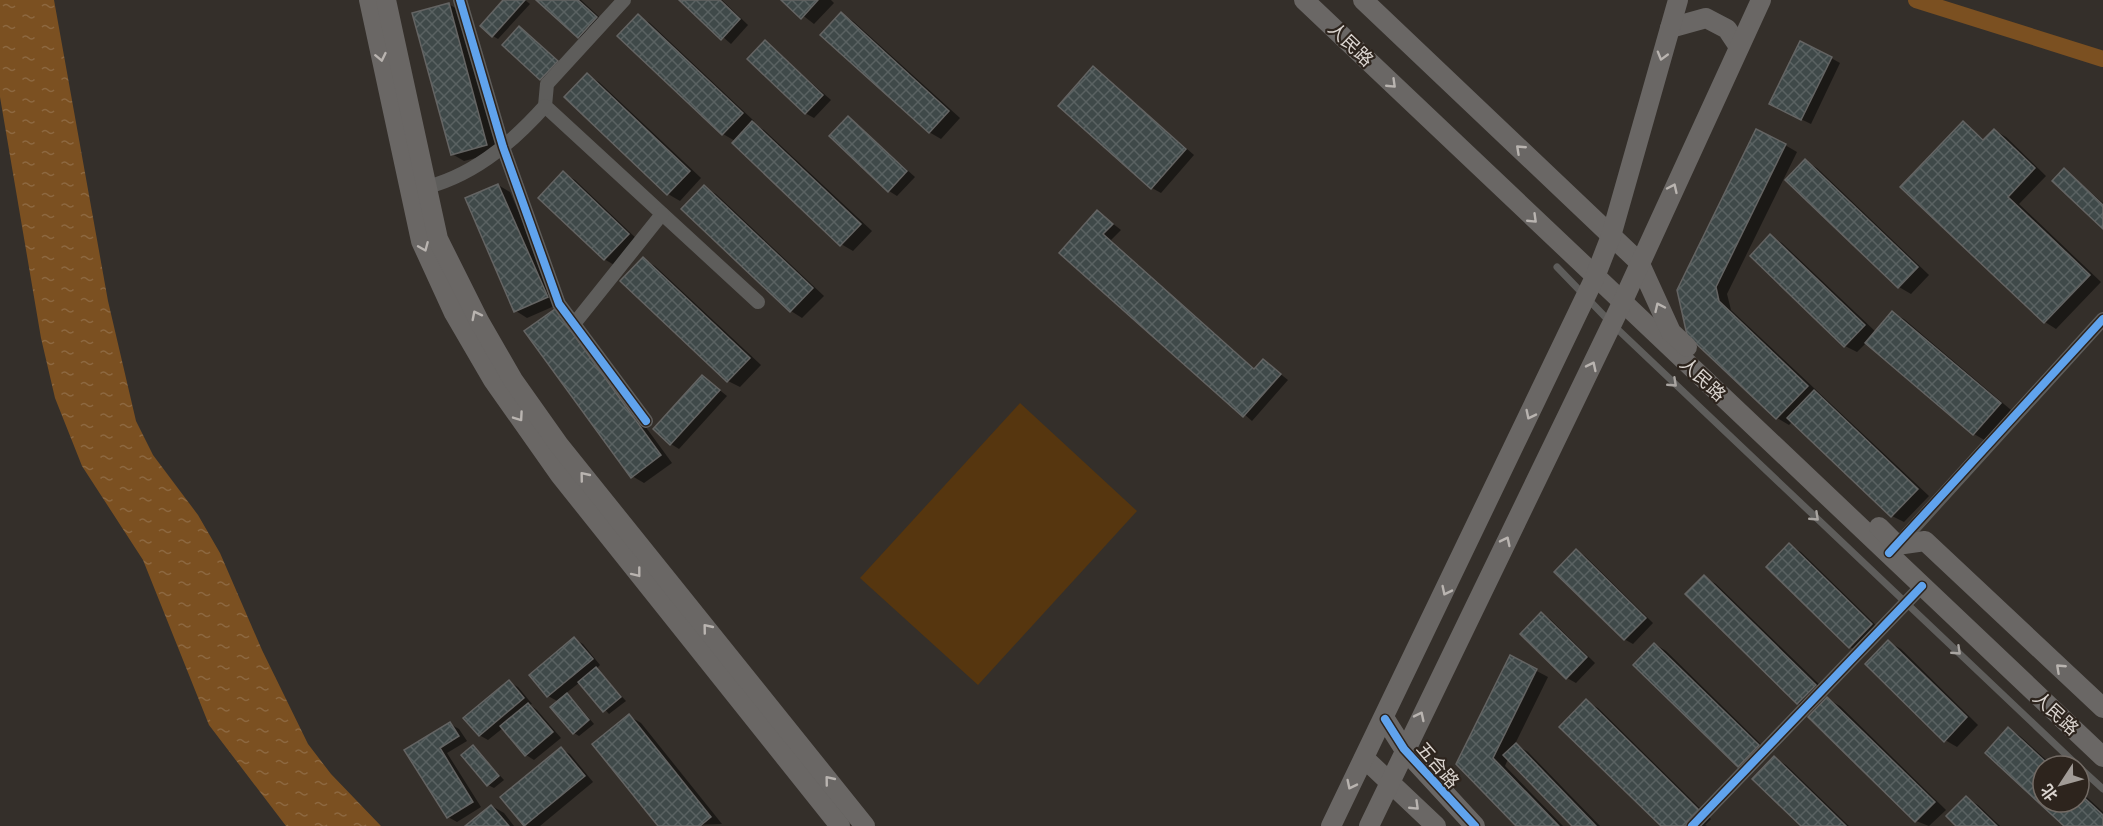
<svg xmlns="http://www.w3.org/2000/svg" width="2103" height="826" font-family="'PT Sans','Noto Sans SC',sans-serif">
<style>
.grass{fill:#56360f}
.water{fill:url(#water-ripples)}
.shadow{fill:#0007}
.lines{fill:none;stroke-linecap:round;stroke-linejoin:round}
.canal{stroke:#7b5021;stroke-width:16}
.building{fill:url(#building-cross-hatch);stroke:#646463;stroke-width:1.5}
.lane{stroke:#5e5d5b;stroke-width:7}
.street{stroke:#5e5d5b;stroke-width:14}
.secondary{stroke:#6a6765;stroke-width:20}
.cycleway-casing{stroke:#2d241d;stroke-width:11}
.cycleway{stroke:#60a3ed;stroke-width:8}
.oneway{stroke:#b9b4b0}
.oneway2{stroke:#a9a5a1}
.labels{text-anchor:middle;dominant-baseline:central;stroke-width:4.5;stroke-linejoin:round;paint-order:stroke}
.street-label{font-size:18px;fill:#dbd5d0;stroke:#2d241d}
</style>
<defs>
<pattern id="water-ripples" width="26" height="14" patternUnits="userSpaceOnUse" patternTransform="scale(1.5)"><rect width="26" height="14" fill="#7b5021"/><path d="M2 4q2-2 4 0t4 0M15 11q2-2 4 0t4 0" fill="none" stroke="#8d6840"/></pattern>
<pattern id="building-cross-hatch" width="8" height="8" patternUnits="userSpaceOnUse" patternTransform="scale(1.5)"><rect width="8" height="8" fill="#3f4949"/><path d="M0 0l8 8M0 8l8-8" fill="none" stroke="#5a6262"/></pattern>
</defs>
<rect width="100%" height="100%" fill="#342f2a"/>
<path class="grass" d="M1020,403l117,108 -159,174 -118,-107z"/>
<path class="water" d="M0,0h54l54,301 28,120 17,34 45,60 22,38 42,97 46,94 23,30 50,52h-95l-77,-101 -66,-165 -61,-94 -27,-68 -14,-60 -41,-241z"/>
<g class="shadow">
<path d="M505,0h20l5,4 -32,35 -5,-3z"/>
<path d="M539,0h42l27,25 -17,19 -12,-7z"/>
<path d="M681,0h41l26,25 -17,19z"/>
<path d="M783,0h48l3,3 -20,21z"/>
<path d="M449,4l11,7 39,141 -35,9 -12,-7z"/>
<path d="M841,14l12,7 107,97 -19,21 -12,-7z"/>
<path d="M638,16l12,7 104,98 -2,2 12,7 108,101 -19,20 -12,-7 -106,-103 -12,-7z"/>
<path d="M519,28l47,39 -16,17 -46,-39z"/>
<path d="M765,42l66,58 -17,18 -9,-5z"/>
<path d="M1831,58l9,5 -29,61 -31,-15z"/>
<path d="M1094,68l100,87 -33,38 -9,-5z"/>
<path d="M587,75l12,7 102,96 -21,23 -12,-7z"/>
<path d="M848,117l67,60 -18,19 -8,-5z"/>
<path d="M1963,123l22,17 9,-10 12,7 40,39 -27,28 82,78 -45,47 -11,-7z"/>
<path d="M1785,145l12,7 -70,142 4,16 198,186 -25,26 -12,-6 -99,-95 -4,4 -12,-7 -88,-84z"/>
<path d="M1805,161l12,7 112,107 -18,19 -12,-7z"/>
<path d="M2065,170l38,33v24z"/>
<path d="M563,173l12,7 64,61 -23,25 -12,-7z"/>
<path d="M498,185l12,7 49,112 -32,14 -11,-7z"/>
<path d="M704,187l12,7 108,102 -22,22 -11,-7z"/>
<path d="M1098,212l23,18 -10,10 145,130 8,-9 24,19 -36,41 -191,-168z"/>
<path d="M1771,236l11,7 94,89 16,-19 12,6 107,91 -25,31 -12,-7 -108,-91 -9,9 -12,-6z"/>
<path d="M643,259l12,7 106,99 -21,22 -12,-6z"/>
<path d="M566,318l106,145 -28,20 -12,-7z"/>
<path d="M702,376l25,20 -48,53 -8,-5z"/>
<path d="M1789,545l12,7 82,80 -21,22 -12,-7z"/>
<path d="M1576,551l9,5 68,67 -20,21 -9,-5z"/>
<path d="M1704,577l12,7 111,108 -17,18 -12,-7 -111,-109z"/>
<path d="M1542,614l8,5 45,44 -19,20 -9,-5z"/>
<path d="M574,639l9,5 17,21 -4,4 30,32 -17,13 -29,-32 -15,12 7,4 22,26 -15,12 -5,-3 -15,-31 -11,-6z"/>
<path d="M1889,642l12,7 77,76 -21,22 -12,-7z"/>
<path d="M1655,644l11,7 104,102 -20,20 -11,-7z"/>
<path d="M1510,657l38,20 -33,67 13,8 72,74h-26l-66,-67 -3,7 58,60h-45l-60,-62z"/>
<path d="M509,682l9,5 14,17 -2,1 7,5 24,28 -27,22 -8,-5 -23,-27 -15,12 -9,-5z"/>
<path d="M1828,699l12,7 106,104 -17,16 -13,-5z"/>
<path d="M1586,701l12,7 113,111 -6,6 2,1h-44z"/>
<path d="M629,716l12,7 81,101 -62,2z"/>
<path d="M450,724l9,5 8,12 -20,12 34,54 -24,15 -9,-5 -42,-66z"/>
<path d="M2008,729l12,7 33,30h-10v36h36v-12l24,22v14h-37l-79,-73z"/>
<path d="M473,747l31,33 -10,8 -6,-3z"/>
<path d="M561,749l9,5 23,28 -53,44h-13l-25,-29z"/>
<path d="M1774,758l12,7 63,61h-46z"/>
<path d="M1966,798l12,7 22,21h-42z"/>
<path d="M492,806l12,7 10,13h-46z"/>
</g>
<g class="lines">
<path class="canal" d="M1916,0l187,59"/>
</g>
<g class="building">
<path d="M503,0h22l-33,37 -12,-11z"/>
<path d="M536,0h42l19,17 -19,21z"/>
<path d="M679,0h41l20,19 -19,21z"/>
<path d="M781,0h37l-17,19z"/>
<path d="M449,3l38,142 -36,10 -39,-142z"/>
<path d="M841,12l108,99 -20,22 -109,-98z"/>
<path d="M638,14l105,99 -21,22 -105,-99z"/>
<path d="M519,26l39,35 -18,19 -38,-35z"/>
<path d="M765,40l58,55 -18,19 -58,-55z"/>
<path d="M1800,41l32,16 -31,63 -32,-16z"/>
<path d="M1093,66l93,83 -35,40 -93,-83z"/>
<path d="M587,73l103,98 -23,24 -103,-98z"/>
<path d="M848,116l59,55 -19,21 -59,-56z"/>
<path d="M752,121l109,103 -21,22 -108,-103z"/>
<path d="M1963,121l20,19 11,-11 41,39 -27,29 82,78 -46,48 -144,-136z"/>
<path d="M1756,129l30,15 -70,143 3,14 89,85 -32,33 -89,-84 -10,-45z"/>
<path d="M1805,159l113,108 -20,21 -113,-108z"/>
<path d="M2064,168l39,37v24l-51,-48z"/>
<path d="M563,171l66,63 -25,26 -66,-62z"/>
<path d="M498,184l50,113 -34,15 -49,-114z"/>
<path d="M704,185l109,103 -23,24 -109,-103z"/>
<path d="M1097,210l16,14 -10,10 151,135 9,-10 18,15 -38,43 -184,-164z"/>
<path d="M1770,234l95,91 -21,22 -94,-91z"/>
<path d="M643,257l107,101 -23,24 -107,-101z"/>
<path d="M555,309l106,146 -30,23 -107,-147z"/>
<path d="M1892,311l109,92 -28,32 -108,-92z"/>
<path d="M702,375l18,15 -50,55 -17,-16z"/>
<path d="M1814,390l104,99 -27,28 -104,-99z"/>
<path d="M1789,543l83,81 -23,24 -83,-81z"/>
<path d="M1576,549l70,69 -22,22 -70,-68z"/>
<path d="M1704,575l112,110 -19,19 -112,-110z"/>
<path d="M1541,612l46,45 -21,22 -46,-45z"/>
<path d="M574,637l19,22 -46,38 -18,-22z"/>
<path d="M1888,640l79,77 -23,25 -79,-78z"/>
<path d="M1654,643l105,102 -21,22 -105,-102z"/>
<path d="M1510,655l27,14 -44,89 66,68h-43l-60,-62z"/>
<path d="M596,667l25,30 -18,15 -25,-30z"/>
<path d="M509,680l15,18 -45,38 -16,-18z"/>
<path d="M567,693l22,27 -16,14 -23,-27z"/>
<path d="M1827,697l108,105 -20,20 -107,-105z"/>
<path d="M1586,699l114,112 -14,15h-25l-102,-99z"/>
<path d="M528,703l25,29 -28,24 -25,-30z"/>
<path d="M629,714l82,103 -11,9h-42l-66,-82z"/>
<path d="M450,722l9,14 -19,12 33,54 -26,16 -43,-68z"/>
<path d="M2008,727l42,39h-7v36h36v-9l24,22v11h-39l-79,-73z"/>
<path d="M1516,743l80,83h-24l-69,-71z"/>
<path d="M473,745l26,31 -12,10 -26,-31z"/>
<path d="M561,747l24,29 -61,50 -24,-29z"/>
<path d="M1774,756l72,70h-45l-49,-47z"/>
<path d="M1966,796l31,30h-41l-10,-10z"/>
<path d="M491,805l18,21h-44z"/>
</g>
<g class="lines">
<g class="lane">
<path d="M1557,267l55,57 466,442"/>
<path d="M2079,767l24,22"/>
</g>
<g class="street">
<path d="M460,0l43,147 56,157 87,117"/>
<path d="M624,0l-77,84 -2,22 213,196"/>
<path d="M419,189c51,-11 91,-44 126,-83"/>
<path d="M574,324l88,-110"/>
<path d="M1897,546l206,-227"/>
<path d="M1692,826l230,-240"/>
</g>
<g class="secondary">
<path d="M369,0l52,241 33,72 39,67 67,95 280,351"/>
<path d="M386,0l52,239 41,82 34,59 46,65 306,381"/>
<path d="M1304,0l799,757"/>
<path d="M1363,0l276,262 32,70 16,15"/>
<path d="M1670,28l36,-10 21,11 12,18"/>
<path d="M1879,527l18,18 28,-4 178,167"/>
<path d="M1385,719l19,30 71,77"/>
<path d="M1364,758l72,68"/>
<path d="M1331,826l264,-549 16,-41 67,-236"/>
<path d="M1369,826l253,-523 139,-303"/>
</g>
<defs>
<g id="cycleway">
<path d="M460,0l43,147 56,157 87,117"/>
<path d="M1889,553l214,-234"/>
<path d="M1385,719l19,30 71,77"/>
<path d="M1692,826l230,-240"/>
</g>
</defs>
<use href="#cycleway" class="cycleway-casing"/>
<use href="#cycleway" class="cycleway"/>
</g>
<defs><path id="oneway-chevron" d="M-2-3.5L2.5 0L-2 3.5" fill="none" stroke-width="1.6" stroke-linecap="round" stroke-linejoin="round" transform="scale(1.5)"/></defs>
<g class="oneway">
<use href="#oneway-chevron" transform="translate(1662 56) rotate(106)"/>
<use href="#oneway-chevron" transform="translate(381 57) rotate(78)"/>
<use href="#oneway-chevron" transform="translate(1392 84) rotate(44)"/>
<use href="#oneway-chevron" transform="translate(1520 149) rotate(-137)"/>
<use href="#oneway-chevron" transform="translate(1673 188) rotate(-65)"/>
<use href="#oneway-chevron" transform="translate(1533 219) rotate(44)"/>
<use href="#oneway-chevron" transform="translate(424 247) rotate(67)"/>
<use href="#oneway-chevron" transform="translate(1659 307) rotate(-115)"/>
<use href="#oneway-chevron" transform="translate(476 315) rotate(-117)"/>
<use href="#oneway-chevron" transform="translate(1592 366) rotate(-64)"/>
<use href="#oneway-chevron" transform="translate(1530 415) rotate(116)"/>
<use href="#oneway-chevron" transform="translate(519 417) rotate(55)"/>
<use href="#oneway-chevron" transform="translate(584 476) rotate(-129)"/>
<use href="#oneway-chevron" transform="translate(1506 541) rotate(-64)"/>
<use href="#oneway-chevron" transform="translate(637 573) rotate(52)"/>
<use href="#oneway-chevron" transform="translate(1446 591) rotate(116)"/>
<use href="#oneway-chevron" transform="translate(707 628) rotate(-129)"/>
<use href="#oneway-chevron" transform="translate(2060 668) rotate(-137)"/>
<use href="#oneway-chevron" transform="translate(1420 716) rotate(-64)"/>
<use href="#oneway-chevron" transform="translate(829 780) rotate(-129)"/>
<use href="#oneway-chevron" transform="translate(1351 785) rotate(116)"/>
<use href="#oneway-chevron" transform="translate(1415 806) rotate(44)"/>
</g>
<g class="oneway2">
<use href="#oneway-chevron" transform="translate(1673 383) rotate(43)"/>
<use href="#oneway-chevron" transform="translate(1815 517) rotate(43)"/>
<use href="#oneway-chevron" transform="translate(1957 651) rotate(43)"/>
</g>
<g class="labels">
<g class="street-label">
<text transform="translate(1351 44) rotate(44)">人民路</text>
<text transform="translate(1703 379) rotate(43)">人民路</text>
<text transform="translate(2056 713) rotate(43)">人民路</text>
<text transform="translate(1438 765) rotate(49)">五合路</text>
</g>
</g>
<g transform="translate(2061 784) rotate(234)"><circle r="28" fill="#2d241d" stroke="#736b65" stroke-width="1.5"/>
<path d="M0-4.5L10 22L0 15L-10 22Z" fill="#a19b96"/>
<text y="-9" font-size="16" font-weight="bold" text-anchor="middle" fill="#dbd5d0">北</text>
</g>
</svg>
